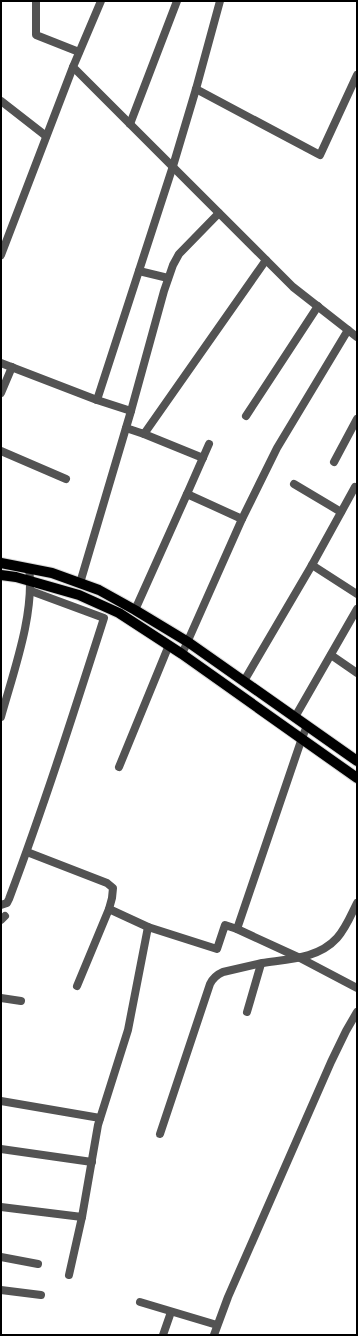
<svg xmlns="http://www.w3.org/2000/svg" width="358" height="1336" font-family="Arial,sans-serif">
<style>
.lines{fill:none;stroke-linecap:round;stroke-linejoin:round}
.primary-casing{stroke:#dbdbdb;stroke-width:12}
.minor{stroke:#535353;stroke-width:8}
.primary{stroke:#000;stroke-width:10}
</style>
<rect width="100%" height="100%" fill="#fff"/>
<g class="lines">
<defs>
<g id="primary">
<path d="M1,563l51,10 47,17 36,20 53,32 169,119"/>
<path d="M1,575l15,2 63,18 40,18 63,41 175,124"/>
</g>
</defs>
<use href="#primary" class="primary-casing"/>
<g class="minor">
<path d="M36,1v34l43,17"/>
<path d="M101,1l-28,66 220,220 64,50"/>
<path d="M196,89l124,66 37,-80"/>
<path d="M1,101l45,35"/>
<path d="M130,124l47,-123"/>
<path d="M1,255l72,-188"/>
<path d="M139,271l29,7"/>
<path d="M1,363l96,37 34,11 33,-120 9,-26 6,-11 40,-41"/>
<path d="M1,393l11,-26"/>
<path d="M97,400l76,-234 23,-77 24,-88"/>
<path d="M246,416l72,-110"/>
<path d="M126,428l18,6 122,-174"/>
<path d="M144,434l59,24"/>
<path d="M209,444l-22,50 55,25 35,-71 71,-118"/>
<path d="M1,451l65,28"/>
<path d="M334,462l23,-43"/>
<path d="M294,484l47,28"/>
<path d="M312,565l45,29"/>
<path d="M80,583l51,-172"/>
<path d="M135,610l52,-116"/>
<path d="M182,654l60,-135"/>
<path d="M331,655l26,18"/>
<path d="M244,681l68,-116 43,-78"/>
<path d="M1,717c12,-44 34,-103 28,-149"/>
<path d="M295,717l62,-108"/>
<path d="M119,767l50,-122"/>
<path d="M27,852l80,31 6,5 -1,10 -3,11 39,18 69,22 8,-24 12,4 65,-191 5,-12"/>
<path d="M1,905l6,-2 2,-4c35,-93 65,-187 95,-281l-73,-27"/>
<path d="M1,920l4,-4"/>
<path d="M237,929l63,29 57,30"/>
<path d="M77,986l32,-77"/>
<path d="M1,998l20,3"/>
<path d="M247,1012l14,-48"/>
<path d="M1,1101l99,17"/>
<path d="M160,1134l50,-150c3,-6 6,-9 13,-12 13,-3 26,-6 39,-9 26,-4 56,-4 75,-25 9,-10 14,-23 20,-35"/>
<path d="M1,1149l91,13"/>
<path d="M1,1207l81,10 16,-92 30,-95 20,-103"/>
<path d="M1,1257l37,7"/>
<path d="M69,1275l13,-58"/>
<path d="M1,1290l40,5"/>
<path d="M140,1302l77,23"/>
<path d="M163,1335l8,-23"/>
<path d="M214,1335l14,-38 103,-235 15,-31 11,-19"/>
</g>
<use href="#primary" class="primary"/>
</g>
<rect width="358" height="1336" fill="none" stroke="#000000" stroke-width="4"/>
</svg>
